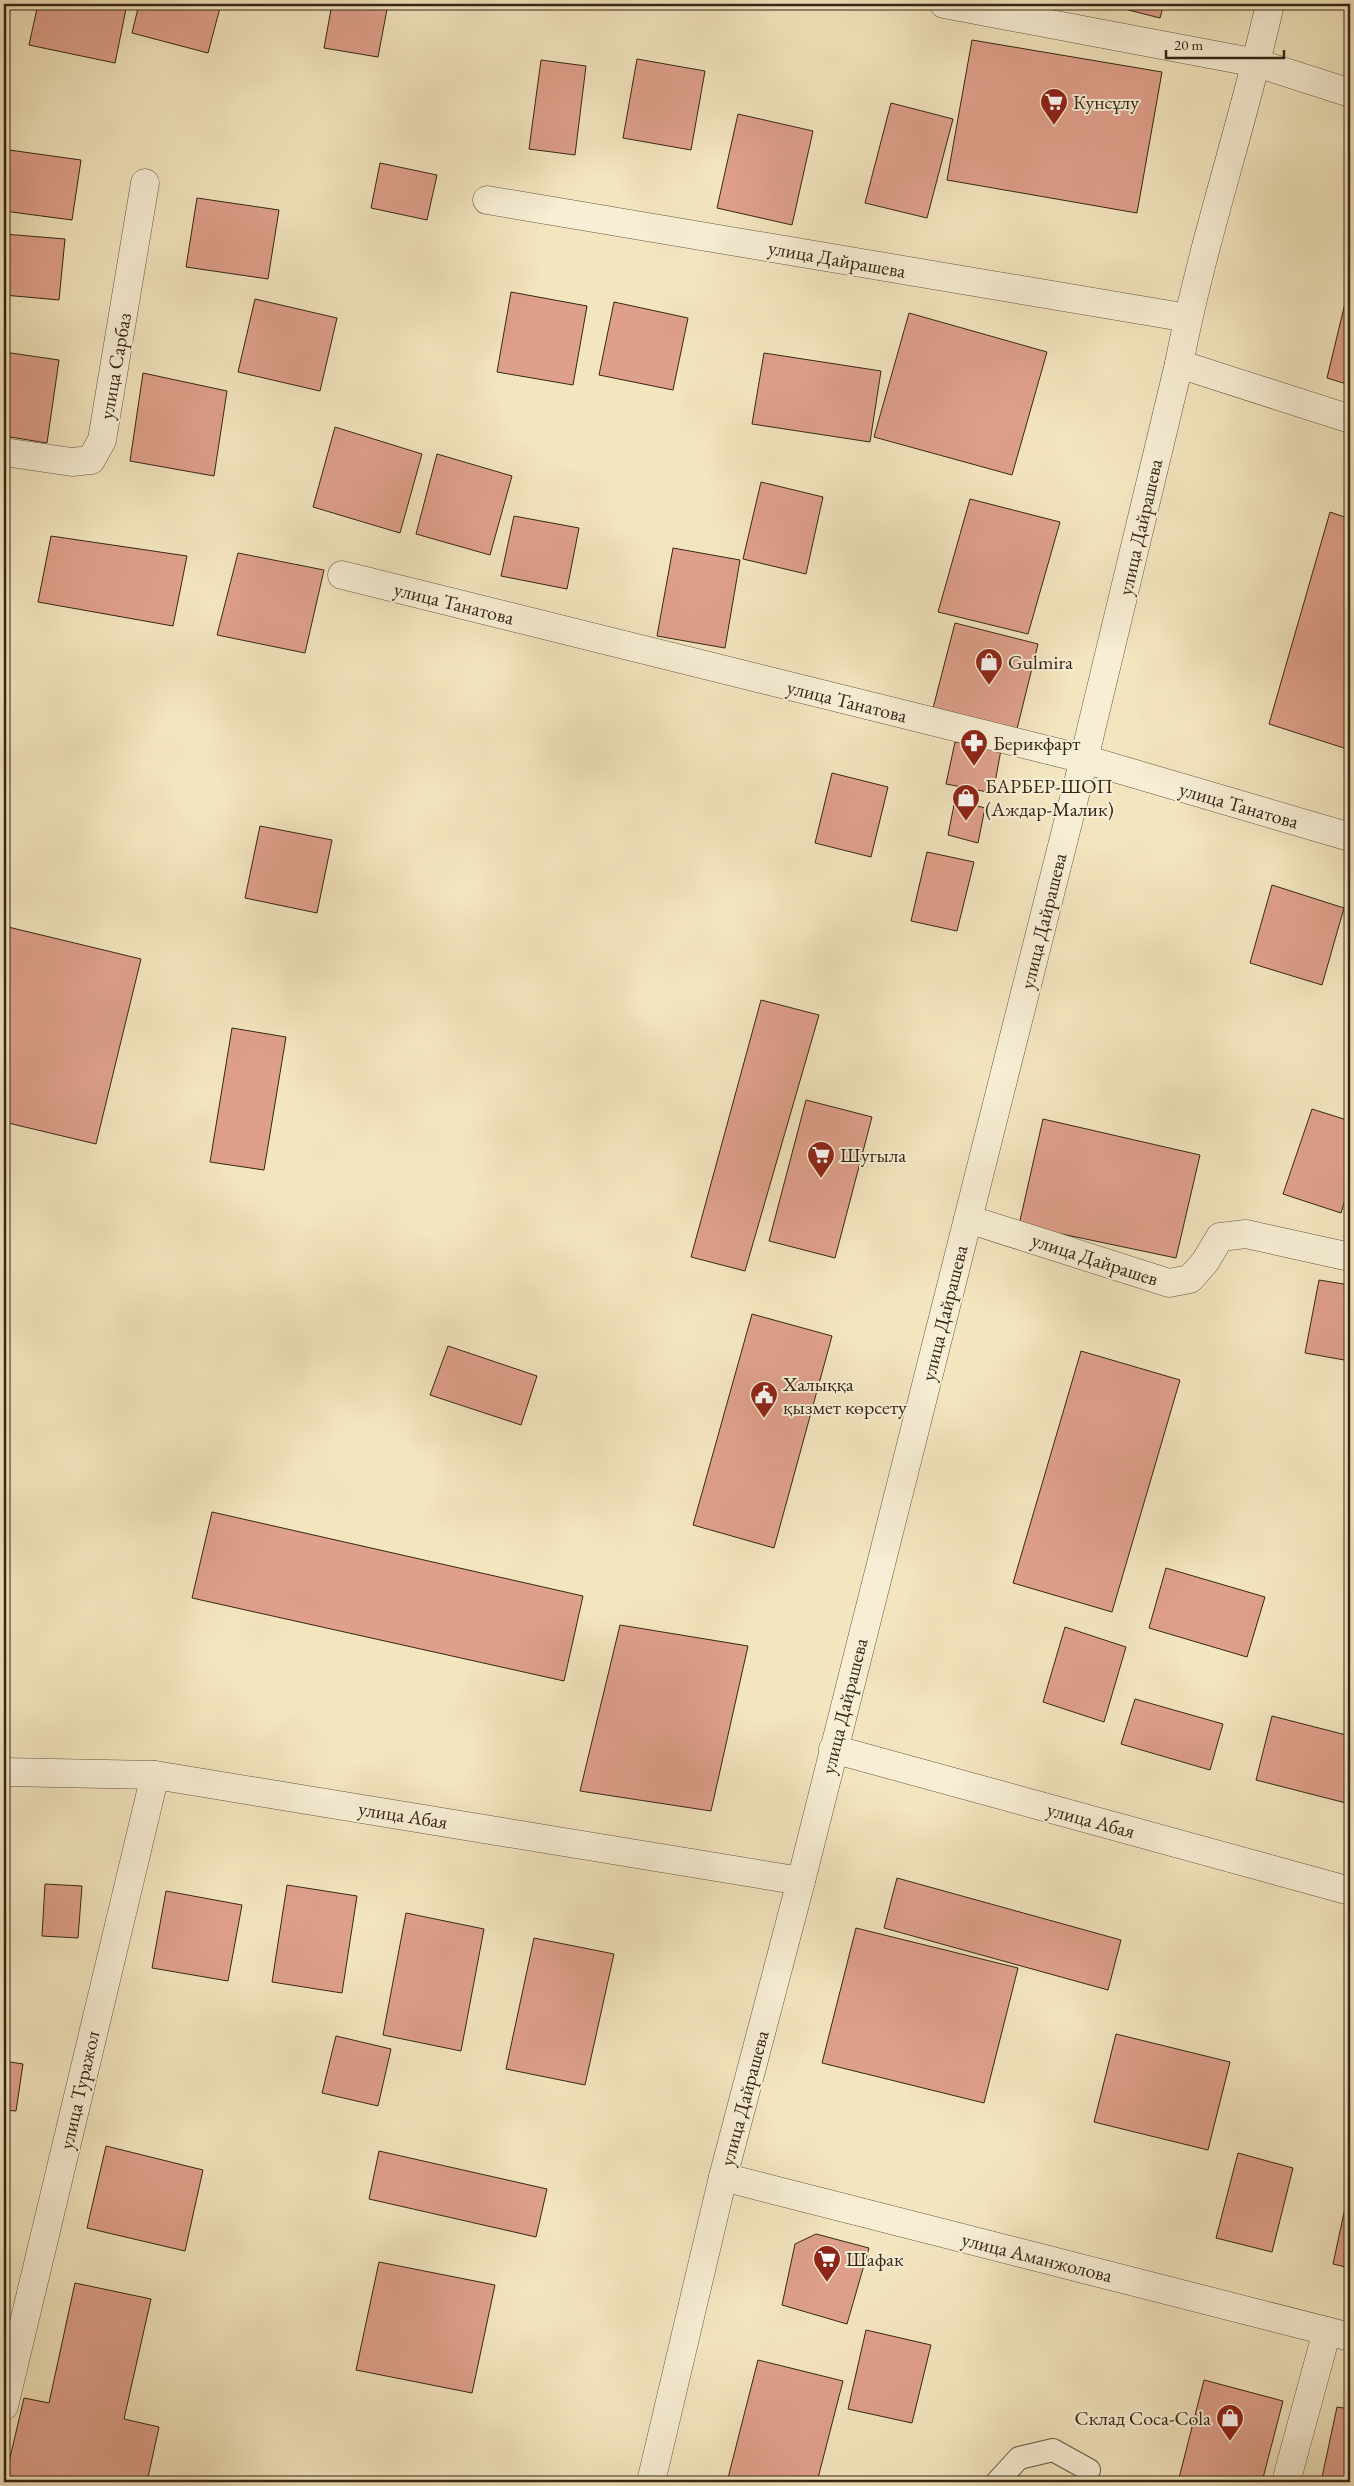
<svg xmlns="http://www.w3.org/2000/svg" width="1354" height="2486" font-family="'EB Garamond',serif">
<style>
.building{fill:#dfa08b;stroke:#352616}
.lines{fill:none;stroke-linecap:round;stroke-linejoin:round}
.service-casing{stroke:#645640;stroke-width:24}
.minor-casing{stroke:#645640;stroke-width:29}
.service{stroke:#f7eed5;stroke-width:22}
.minor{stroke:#f7eed5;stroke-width:28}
.labels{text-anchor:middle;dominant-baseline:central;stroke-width:4;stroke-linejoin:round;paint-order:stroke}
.poi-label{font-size:20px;fill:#352616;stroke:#f7eed5;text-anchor:start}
.street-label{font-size:20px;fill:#352616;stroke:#f7eed5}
</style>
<rect width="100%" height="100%" fill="#f3e5be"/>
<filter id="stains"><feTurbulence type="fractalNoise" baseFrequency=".004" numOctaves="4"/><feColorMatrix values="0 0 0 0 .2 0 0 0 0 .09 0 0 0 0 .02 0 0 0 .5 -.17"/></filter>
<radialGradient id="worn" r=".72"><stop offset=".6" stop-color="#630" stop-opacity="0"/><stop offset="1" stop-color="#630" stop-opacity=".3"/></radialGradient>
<g class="building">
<path d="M38,4h89l-12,59 -86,-18z"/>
<path d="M139,4h82l-13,49 -76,-20z"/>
<path d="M332,4h56l-10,53 -54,-9z"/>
<path d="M1105,4h59l-4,14z"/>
<path d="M972,40l190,32 -25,141 -190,-33z"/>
<path d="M637,59l68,12 -14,79 -68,-12z"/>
<path d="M541,60l45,6 -11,89 -46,-6z"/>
<path d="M891,103l62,16 -26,99 -62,-15z"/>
<path d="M738,114l75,17 -21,94 -75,-17z"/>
<path d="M9,150l72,10 -9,60 -68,-9v-26z"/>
<path d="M380,163l57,12 -10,45 -56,-12z"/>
<path d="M197,198l82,12 -11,69 -82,-12z"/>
<path d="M4,234l61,5 -6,61 -55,-5z"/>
<path d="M511,292l76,14 -14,79 -76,-13z"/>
<path d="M1347,295l3,1v89l-23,-7z"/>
<path d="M255,299l82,19 -17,73 -82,-19z"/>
<path d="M614,302l74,16 -15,72 -74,-15z"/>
<path d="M909,313l138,39 -35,123 -138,-38z"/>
<path d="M4,352l55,8 -12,83 -43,-7z"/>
<path d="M764,353l117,18 -11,71 -118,-18z"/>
<path d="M143,373l84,18 -13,85 -84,-15z"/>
<path d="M335,427l87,27 -22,79 -87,-26z"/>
<path d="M437,454l75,22 -22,79 -74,-21z"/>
<path d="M761,482l62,15 -17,77 -63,-15z"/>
<path d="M970,499l90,23 -32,112 -90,-22z"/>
<path d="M1330,512l20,7v220l-3,10 -78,-25z"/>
<path d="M514,516l65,12 -12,61 -66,-13z"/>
<path d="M51,536l136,20 -14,70 -135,-24z"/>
<path d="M673,548l67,12 -15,88 -68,-12z"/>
<path d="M238,553l86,17 -19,83 -88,-18z"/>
<path d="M955,623l83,21 -22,89 -84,-21z"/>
<path d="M955,742l46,8 -8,43 -47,-9z"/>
<path d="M832,773l56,14 -17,70 -56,-14z"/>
<path d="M955,800l30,8 -7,35 -30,-8z"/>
<path d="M260,826l72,14 -15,73 -72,-15z"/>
<path d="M927,852l47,10 -17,69 -46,-10z"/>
<path d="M1272,885l72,23 -22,77 -72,-22z"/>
<path d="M4,926l137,33 -45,185 -92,-22z"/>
<path d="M761,1000l58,15 -74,256 -54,-14z"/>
<path d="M232,1028l54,9 -22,133 -54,-8z"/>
<path d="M806,1100l66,17 -37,141 -66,-17z"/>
<path d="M1312,1109l38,12v63l-9,29 -58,-19z"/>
<path d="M1043,1119l157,36 -24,103 -157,-33z"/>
<path d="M1319,1280l31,5v76l-45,-8z"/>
<path d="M752,1314l80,22 -58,212 -81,-23z"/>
<path d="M448,1346l89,30 -16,49 -91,-30z"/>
<path d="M1081,1351l99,29 -68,232 -99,-29z"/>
<path d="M212,1512l371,84 -19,85 -372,-83z"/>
<path d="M1166,1568l99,29 -18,60 -98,-29z"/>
<path d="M620,1625l128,21 -37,165 -131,-20z"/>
<path d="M1065,1627l61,20 -22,75 -61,-20z"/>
<path d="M1135,1699l88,25 -13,46 -89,-26z"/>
<path d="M1272,1716l78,20v68l-94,-24z"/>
<path d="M897,1878l224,62 -13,50 -224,-62z"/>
<path d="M45,1884l37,2 -4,52 -36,-2z"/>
<path d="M287,1885l70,11 -15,97 -70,-11z"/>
<path d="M166,1891l76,14 -14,76 -76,-13z"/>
<path d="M406,1913l78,16 -23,122 -78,-16z"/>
<path d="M856,1928l162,40 -34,135 -162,-40z"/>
<path d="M534,1938l80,16 -29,131 -79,-16z"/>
<path d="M1116,2034l114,28 -22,88 -114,-28z"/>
<path d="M336,2036l55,13 -13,57 -56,-13z"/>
<path d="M4,2061l19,3 -7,47 -12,-1z"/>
<path d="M106,2146l97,24 -18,81 -98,-23z"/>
<path d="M379,2151l168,38 -11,48 -167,-38z"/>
<path d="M1238,2153l55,15 -21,84 -56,-14z"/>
<path d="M1350,2185v83l-17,-4z"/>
<path d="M816,2234l53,14 -22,76 -65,-19 13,-61z"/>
<path d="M379,2262l116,23 -23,108 -116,-23z"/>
<path d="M75,2283l76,16 -27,120 35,8 -12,55h-125l-17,-3 19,-81 25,5z"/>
<path d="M866,2330l65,15 -19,78 -64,-14z"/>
<path d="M758,2360l85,21 -26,101h-90z"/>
<path d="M1204,2380l79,21 -21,81h-84z"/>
<path d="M1337,2407l13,2v73h-29z"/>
<path d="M273,2477l37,5h-38z"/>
</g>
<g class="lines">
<defs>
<path id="service" d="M997,2482l22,-24 34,-8 36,20"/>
<g id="minor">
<path d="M944,4l313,59 93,30"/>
<path d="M487,200l701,118"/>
<path d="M1179,364l171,55"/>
<path d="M4,452l68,10 19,-2 11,-20 43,-257"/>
<path d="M342,575l742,184 266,78"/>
<path d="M968,1219l201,64 21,-4 15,-17 15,-25 26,-3 104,23"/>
<path d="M833,1749l517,142"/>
<path d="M4,1772l151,3 646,106"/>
<path d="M723,2177l627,160"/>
<path d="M4,2406l151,-631"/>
<path d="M651,2482l72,-305 78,-296 283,-1122 95,-395c23,-121 64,-239 91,-360"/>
<path d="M1286,2482l41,-151"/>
</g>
</defs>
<use href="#service" class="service-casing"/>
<use href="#minor" class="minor-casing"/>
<use href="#service" class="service"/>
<use href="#minor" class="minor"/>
</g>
<defs>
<symbol id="supermarket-pin" viewBox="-11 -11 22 30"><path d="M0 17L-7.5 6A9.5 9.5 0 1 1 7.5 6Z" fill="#8f2418" stroke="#f7eed5"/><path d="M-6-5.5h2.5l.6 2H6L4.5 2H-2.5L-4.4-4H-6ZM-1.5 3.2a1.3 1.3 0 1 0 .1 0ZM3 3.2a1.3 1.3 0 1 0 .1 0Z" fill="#fff"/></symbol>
<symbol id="shop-pin" viewBox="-11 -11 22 30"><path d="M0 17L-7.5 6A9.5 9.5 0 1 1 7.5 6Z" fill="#8f2418" stroke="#f7eed5"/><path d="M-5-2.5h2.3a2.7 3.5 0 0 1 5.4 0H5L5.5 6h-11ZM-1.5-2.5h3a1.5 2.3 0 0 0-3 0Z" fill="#fff"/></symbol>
<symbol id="pharmacy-pin" viewBox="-11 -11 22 30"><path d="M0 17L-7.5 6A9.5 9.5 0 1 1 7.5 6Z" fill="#8f2418" stroke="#f7eed5"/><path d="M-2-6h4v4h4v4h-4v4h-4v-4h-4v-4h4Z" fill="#fff"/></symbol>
<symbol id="civic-pin" viewBox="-11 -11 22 30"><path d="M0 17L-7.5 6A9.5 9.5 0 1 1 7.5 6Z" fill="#8f2418" stroke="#f7eed5"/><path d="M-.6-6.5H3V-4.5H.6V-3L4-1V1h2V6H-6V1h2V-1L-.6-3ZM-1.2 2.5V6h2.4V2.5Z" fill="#fff"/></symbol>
</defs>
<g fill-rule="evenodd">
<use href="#supermarket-pin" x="1038" y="86" width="32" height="43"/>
<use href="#shop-pin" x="973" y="646" width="32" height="43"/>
<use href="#pharmacy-pin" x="958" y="727" width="32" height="43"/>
<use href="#shop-pin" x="950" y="782" width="32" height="43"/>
<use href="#supermarket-pin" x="805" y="1139" width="32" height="43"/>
<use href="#civic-pin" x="748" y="1379" width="32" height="43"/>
<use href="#supermarket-pin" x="811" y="2243" width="32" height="43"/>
<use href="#shop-pin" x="1214" y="2402" width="32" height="43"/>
</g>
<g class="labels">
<g class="poi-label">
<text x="1073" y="102">Кунсұлу</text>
<text x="1008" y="662">Gulmira</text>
<text x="993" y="743">Берикфарт</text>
<text x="985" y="786">БАРБЕР-ШОП<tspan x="985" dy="23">(Аждар-Малик)</tspan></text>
<text x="840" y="1155">Шугыла</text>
<text x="783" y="1384">Халыққа<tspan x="783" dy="23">қызмет көрсету</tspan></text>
<text x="846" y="2259">Шафак</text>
<text x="1211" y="2418" text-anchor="end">Склад Coca-Cola</text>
</g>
<g class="street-label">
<text transform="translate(837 259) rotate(10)">улица Дайрашева</text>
<text transform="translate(115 366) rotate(-80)">улица Сарбаз</text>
<text transform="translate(1140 527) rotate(-77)">улица Дайрашева</text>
<text transform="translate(454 603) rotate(14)">улица Танатова</text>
<text transform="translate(847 701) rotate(14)">улица Танатова</text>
<text transform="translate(1239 805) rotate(16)">улица Танатова</text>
<text transform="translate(1043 921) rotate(-76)">улица Дайрашева</text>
<text transform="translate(1095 1259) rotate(18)">улица Дайрашев</text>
<text transform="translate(944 1313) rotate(-76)">улица Дайрашева</text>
<text transform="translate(844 1706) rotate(-76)">улица Дайрашева</text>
<text transform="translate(403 1815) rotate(9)">улица Абая</text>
<text transform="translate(1091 1820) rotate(15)">улица Абая</text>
<text transform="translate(79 2090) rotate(-77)">улица Туражол</text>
<text transform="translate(744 2098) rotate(-75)">улица Дайрашева</text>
<text transform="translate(1037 2257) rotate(14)">улица Аманжолова</text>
</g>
</g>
<rect width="1354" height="2486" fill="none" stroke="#f3e5be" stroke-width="20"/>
<rect x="5" y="5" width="1344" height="2476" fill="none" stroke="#352616" stroke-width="2.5"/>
<rect x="10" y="10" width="1334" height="2466" fill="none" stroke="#352616"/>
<path d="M1166 50v8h118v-8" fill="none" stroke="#352616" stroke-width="2.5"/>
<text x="1174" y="50" font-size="15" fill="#352616" stroke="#f7eed5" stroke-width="4" paint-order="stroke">20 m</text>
<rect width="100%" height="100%" filter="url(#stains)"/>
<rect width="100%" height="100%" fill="url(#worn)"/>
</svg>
